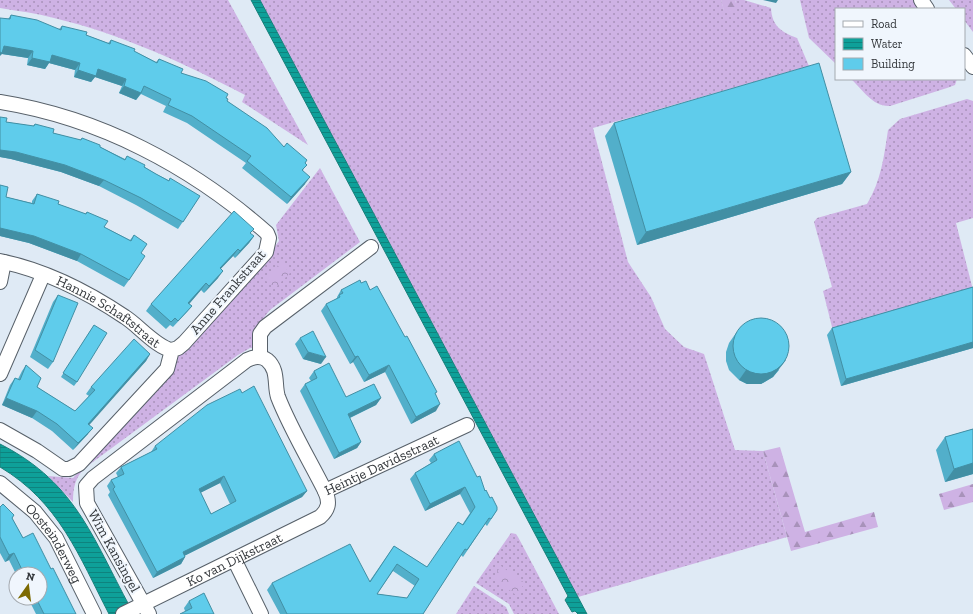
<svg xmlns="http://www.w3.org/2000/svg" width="973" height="614" font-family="'Zilla Slab',serif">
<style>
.grass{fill:url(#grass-dots)}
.forest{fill:url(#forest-firs)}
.park{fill:url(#park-crowns)}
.water{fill:url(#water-rules);stroke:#19807c}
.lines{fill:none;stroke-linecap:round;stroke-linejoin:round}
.minor-casing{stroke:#576069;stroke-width:16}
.minor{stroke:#fff;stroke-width:14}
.wall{fill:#52afca;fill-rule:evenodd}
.shaded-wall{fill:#428fa4}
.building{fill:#5fcceb;stroke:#428fa4;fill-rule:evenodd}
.labels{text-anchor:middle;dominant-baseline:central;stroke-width:4;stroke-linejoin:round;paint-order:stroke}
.street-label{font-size:14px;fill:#32363a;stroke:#f0f6fd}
</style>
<defs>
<pattern id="grass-dots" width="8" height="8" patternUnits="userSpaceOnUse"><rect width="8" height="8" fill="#ceb2e4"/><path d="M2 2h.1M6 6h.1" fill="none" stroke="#a892ba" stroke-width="1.8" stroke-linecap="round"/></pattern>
<pattern id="forest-firs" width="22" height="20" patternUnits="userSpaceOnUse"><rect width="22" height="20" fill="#ceb2e4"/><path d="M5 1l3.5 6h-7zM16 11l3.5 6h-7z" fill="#a892ba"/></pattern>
<pattern id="park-crowns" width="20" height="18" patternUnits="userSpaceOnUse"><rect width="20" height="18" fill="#ceb2e4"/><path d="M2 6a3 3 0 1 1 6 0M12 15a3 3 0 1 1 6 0" fill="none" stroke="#a892ba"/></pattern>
<pattern id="water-rules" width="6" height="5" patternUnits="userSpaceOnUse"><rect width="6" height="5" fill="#0ea099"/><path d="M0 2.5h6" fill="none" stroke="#0e837e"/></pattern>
</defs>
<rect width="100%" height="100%" fill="#dfeaf5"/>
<g class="grass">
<path d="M0,0h228l80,145 -66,-43 3,-7c-61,-32 -124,-61 -191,-77 -18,-5 -36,-7 -54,-10z"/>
<path d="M260,0h461l3,10 12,-8v-2h8l27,8c1,18 10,24 26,30l12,28 -216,62 35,134 23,35 14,32 19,18 20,7 31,96 28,1 24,86 -209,60z"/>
<path d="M800,0h114l6,9h-84v55l-27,-26z"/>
<path d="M949,0h24v32l-9,-12v-11h-8z"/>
<path d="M851,79h106l-2,6 -8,3 -57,18c-17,1 -27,-16 -39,-27z"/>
<path d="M967,99l6,2v117l-17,5 17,67 -140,41 -10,-40 9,-4 -18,-65 3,-4 50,-14c14,-23 17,-47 21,-74l12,-11z"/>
<path d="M320,168l40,74 -90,68c-11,12 -14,22 -15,38h-5l-12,7 -152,112c-11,10 -13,21 -13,35l-25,-26 25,2 92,-102 13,-22 9,-3 69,-80 23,-30 -3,-16z"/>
<path d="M511,533l5,1 2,3 41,77h-45l-5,-10 -33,-21z"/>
<path d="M474,586l32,21 3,7h-53z"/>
</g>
<g class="forest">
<path d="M721,0h15l-2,10 -4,2 -6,-1z"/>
<path d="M780,447l25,85 69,-20 4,15 -87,24 -28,-100z"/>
<path d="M973,484v18l-29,8 -5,-16z"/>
</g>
<g class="park">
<path d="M279,264h3l8,9 -15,15 -9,-7z"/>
<path d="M501,566l24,17 -9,12 -23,-17z"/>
</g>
<g class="water">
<path d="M251,0h9l327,614h-9l-3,-3 -3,1 -7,-12 3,-4z"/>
<path d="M0,444c79,40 94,99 134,170h-25c-30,-58 -50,-112 -109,-147z"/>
</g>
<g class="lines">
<defs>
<g id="minor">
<path d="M921,0l6,9"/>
<path d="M964,55l9,12"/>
<path d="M0,102c100,16 191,64 267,131l2,5 -3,14 -82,91 -6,5 -6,2 -5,19 -88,95 -10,5h-6l-26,-18 -37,-21"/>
<path id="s1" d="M0,261c44,9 88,31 125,56 13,8 32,31 47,33"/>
<path d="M0,282l4,-20"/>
<path d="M260,357v-23l5,-7 106,-80"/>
<path d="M0,374l43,-99"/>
<path id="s2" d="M0,483l35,29 21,26 38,76"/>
<path d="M234,559l27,55"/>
<path id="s3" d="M123,614l197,-97c9,-8 10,-15 5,-26"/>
<path id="s4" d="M149,614l-62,-111 -1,-17 7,-8 154,-118c6,-3 13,-5 20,0 12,10 7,25 11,37 12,31 32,64 47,94l142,-66"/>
</g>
</defs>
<use href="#minor" class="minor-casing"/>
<use href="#minor" class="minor"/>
</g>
<g class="wall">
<path d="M11,15l48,14 3,-3 24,9 22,8 3,-3 45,22 3,-3 22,14 45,25 1,3 57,46 23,13 -2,3 -2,8 2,13 -18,20 -45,-36 4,-5 -59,-40 -24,-11 3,-6 -25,-12 -5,6 -17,-7 3,-7 -27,-9 -4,5 -17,-5 1,-7 -26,-7 -4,6 -18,-4 1,-7 -26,-4 6,-35z"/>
<path d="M0,117l6,5 27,4 2,-2 18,9 27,7 2,-2 43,21 2,-3 29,18 44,22 -22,33 -42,-24 -37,-19 -38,-14 -50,-13 -11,-2z"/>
<path d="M614,123l237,49 -9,12 -205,61 -32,-109z"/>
<path d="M0,185l6,12 26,6v-2l5,-7 21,10 27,10 2,-2 17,15 26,13 4,-5 7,18 -12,27 -5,7 -47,-26 -48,-18 -29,-7z"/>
<path d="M254,236l-5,7 -14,15 -2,-2 -13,13 -2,9 -14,15 -3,-3 -12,14 3,2 -5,6 -14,15 -3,-2 -4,4 -20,-18 5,-7z"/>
<path d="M361,283l9,7 66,105v16l-25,13 -26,-52 -21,10 -11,-20 -3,2 -29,-53 5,-7 10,-5 1,-1v-1l4,-7z"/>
<path d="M973,287v61l-132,38 -14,-51 5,-7z"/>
<path d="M58,295l-5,67 -5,7 -18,-12 23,-55z"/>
<path d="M94,325l-17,57 -3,4 -13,-9z"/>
<path d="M736,333l43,37 -6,7 -12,7h-14l-8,-4 -10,-10 -3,-9v-9l3,-9z"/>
<path d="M300,338l21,26 -18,-5 -8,-15z"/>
<path d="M150,354l-4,7 -57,63 -1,10 -15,16 -21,-19 -20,-13 -30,-13 8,-20 5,-7 3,1 4,-8 4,-6 11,22 38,24 14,-15 -3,-2 5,-7z"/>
<path d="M314,371l32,26 35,1 -5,7 -26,13 11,24 -4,6 -23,11 -34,-68 5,-7 6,-3 -2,-3z"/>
<path d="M242,393l65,98 -5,6 -118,59 1,1 -4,7 -28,14 -45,-83 2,-3 -3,-6 4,-6 7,-3 -2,-4 5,-6 30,-15 4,-6zM220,483l10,21 -19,10 -11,-21z"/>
<path d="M973,429v45l-28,8 -9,-32 9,-13z"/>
<path d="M434,454l43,23 8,14 5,7 7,12 -10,16 -2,-2 -22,33 -2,-2 -38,59h-143l-13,-24 5,-7 97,-1 25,-36 33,21 35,-42 8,-12 -10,-19 -35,17 -15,-32 5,-6 16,-10 -2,-3zM393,571l22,15 -8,12 -30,-4z"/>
<path d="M0,507l14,8 -2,3 11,20 28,31 25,45h-40l-8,-16h12v-24h-24l-7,-14 -4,2 -5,-9z"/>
<path d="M189,601l25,13 -29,-3 -1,-3z"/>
</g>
<g class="shaded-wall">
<path d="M763,0h15l-2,3z"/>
<path d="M4,46l29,5 -5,7 -26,-4 -2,2v-5z"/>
<path d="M52,55l28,8 -5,7 -26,-7 -4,6 -18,-4 5,-7z"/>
<path d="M98,69l28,10 -4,7 -27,-9 -4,5 -17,-5 4,-7z"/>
<path d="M124,86l17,7 -5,7 -17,-7z"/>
<path d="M0,150l16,2 49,13 39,15 -5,6 -38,-14 -50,-13 -11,-2z"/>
<path d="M851,172l-9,12 -205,61 9,-13z"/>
<path d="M310,177l-5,7 -18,20 4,-7z"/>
<path d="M0,228l34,8 47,18 -4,7 -48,-18 -29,-7z"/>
<path d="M254,236l-5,7 -14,15 5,-7z"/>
<path d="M238,249l-5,7 -18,19 5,-7z"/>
<path d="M223,271l-5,7 -14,15 5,-7z"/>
<path d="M206,283l-5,7 -17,20 4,-7z"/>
<path d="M973,342v6l-132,38 5,-7z"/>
<path d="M308,352l18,5 -5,7 -18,-5z"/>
<path d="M150,354l-4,7 -62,70 4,-7z"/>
<path d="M358,356l-5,6 -3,2 5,-7z"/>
<path d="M786,360l-13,17 -12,7h-14l-8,-4 7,-10z"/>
<path d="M389,365l-4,7 -21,10 5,-7z"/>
<path d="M6,398l31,13 -5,7 -30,-13z"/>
<path d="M381,398l-5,7 -33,16 5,-7z"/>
<path d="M440,404l-4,7 -25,13 5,-7z"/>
<path d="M93,428l-5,6 -15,16 5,-7z"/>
<path d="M361,442l-4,6 -23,11 5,-6z"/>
<path d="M973,463v11l-28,8 9,-13z"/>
<path d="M224,476l-4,7 -26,13 5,-7z"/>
<path d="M465,487l-5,7 -35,17 5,-7z"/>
<path d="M307,491l-5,6 -124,62 5,-7z"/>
<path d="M14,553l-5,7 -4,2 4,-7z"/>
<path d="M185,557l-4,7 -28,14 4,-6z"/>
</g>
<g class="building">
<path d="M11,15l26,5 24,10 1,-4 25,6 -1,3 24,9 1,-4 24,9 -1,2 23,12 2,-4 24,10 -2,4 25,8 22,13 -2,4 2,1 -1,2 40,27 17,19 3,-4 20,17 -2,3 2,2 -5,5 8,7 -19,20 -44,-36 4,-5 -59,-40 -24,-11 3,-6 -27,-13 -3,7 -17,-7 2,-7 -28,-10 -2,7 -18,-6 2,-7 -28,-8 -2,7 -18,-4 1,-7 -29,-5 -2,7 -2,-1v-34l10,1z"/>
<path d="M819,63l32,109 -205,60 -32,-109z"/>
<path d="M0,117l7,1 -1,4 28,4 1,-2 19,5 -1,4 28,7 1,-2 18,7v2l25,13 2,-4 18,9 -1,2 12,7 13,7 1,-3 30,18 -17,26 -42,-24 -37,-18 -39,-15 -49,-13 -16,-2z"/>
<path d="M0,185l8,2 -2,10 28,7 3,-10 22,7 -1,3 28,10 1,-2 21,9 -4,6 27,14 3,-6 13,9 -6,9 4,3 -16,24 -48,-26 -47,-18 -34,-8z"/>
<path d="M234,211l20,18 -4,4 4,3 -14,15 -2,-2 -18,19 3,3 -14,15 -3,-3 -18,20 4,3 -14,15 -3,-3 -4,4 -20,-18z"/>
<path d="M360,280l1,3 5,-2 4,9 7,-4 28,51 2,-1 30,56 -2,1 5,11 -24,13 -27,-52 -20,10 -11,-19 -3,1 -29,-53 14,-7 -1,-2 4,-2 -2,-3z"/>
<path d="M973,287v55l-127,37 -14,-51z"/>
<path d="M58,295l20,8 -25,59 -18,-12z"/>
<circle cx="761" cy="346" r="28"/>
<path d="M94,325l13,8 -30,49 -14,-9z"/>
<path d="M313,331l13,26 -18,-5 -8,-14z"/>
<path d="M134,339l16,15 -62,70 5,4 -15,15 -21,-19 -20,-13 -31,-13 9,-20 5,2 6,-15 15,13 -4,9 38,24 20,-21 -4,-3z"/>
<path d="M329,363l17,34 28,-13 7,14 -33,16 13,28 -22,11 -34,-69 12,-6 -3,-7z"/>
<path d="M254,386l53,105 -124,61 2,5 -28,15 -44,-83 2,-2 -4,-7 13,-6 -3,-7 36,-18 -2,-3 52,-41 33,-16 2,4zM224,476l12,25 -25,13 -12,-25z"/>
<path d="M973,429v34l-19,6 -9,-32z"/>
<path d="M459,441l18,36 3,-1 5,15 1,-1 4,8 2,-1 5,10v3l-6,9 -2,-1 -22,32 -2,-1 -42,65h-136l-15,-31 78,-39 20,38 24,-36 33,21 31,-45 5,3 12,-18 -10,-20 -35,17 -15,-31 22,-13 -3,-6zM397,564l22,15 -12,19 -30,-4z"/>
<path d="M3,504l11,11 -2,3 11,20 10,-5 18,36 2,-1 23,46h-32l-8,-16h4v-24h-16l-10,-21 -5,2 -9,-18v-30z"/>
<path d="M204,593l10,21h-34l12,-6 -3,-7z"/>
</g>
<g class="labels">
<g class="street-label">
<text transform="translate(228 292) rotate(-49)">Anne Frankstraat</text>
<text stroke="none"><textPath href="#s1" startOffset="121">Hannie Schaftstraat</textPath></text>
<text stroke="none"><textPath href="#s4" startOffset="577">Heintje Davidsstraat</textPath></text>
<text stroke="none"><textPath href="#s2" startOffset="82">Oosteinderweg</textPath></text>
<text transform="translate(114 551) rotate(61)">Wim Kansingel</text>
<text stroke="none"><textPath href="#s3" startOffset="124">Ko van Dijkstraat</textPath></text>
</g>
</g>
<rect x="835" y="8" width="130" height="72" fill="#f0f6fd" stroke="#a4a9af"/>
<rect x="843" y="21" width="20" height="6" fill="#ffffff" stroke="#a4a9af"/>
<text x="871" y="28" font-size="12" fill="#32363a">Road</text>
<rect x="843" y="38" width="20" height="12" fill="url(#water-rules)" stroke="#a4a9af"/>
<text x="871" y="48" font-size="12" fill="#32363a">Water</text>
<rect x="843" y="58" width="20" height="12" fill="#5fcceb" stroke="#a4a9af"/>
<text x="871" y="68" font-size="12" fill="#32363a">Building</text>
<g transform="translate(28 586) rotate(14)"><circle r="19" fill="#f0f6fd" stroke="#a4a9af"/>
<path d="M0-3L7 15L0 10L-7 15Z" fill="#7c6a02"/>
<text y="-6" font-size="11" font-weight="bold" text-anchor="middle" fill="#32363a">N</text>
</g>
</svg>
